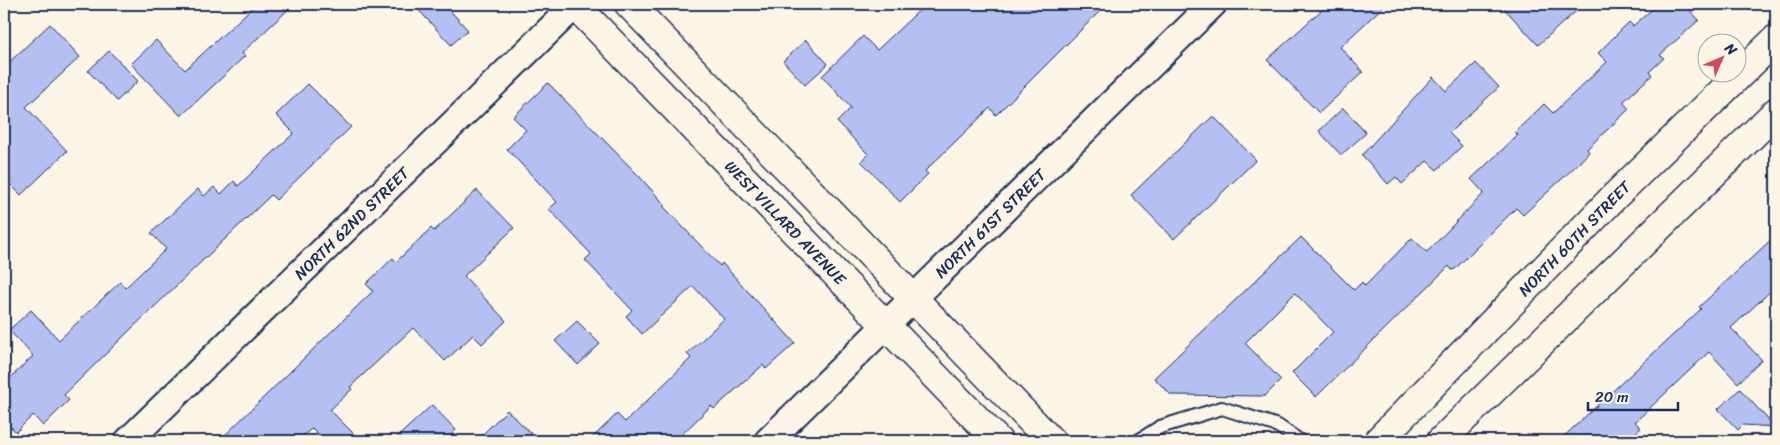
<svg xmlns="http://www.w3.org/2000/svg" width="1780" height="445" font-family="Sriracha,sans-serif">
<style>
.building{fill:#b3c0f1;stroke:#1b2f5e}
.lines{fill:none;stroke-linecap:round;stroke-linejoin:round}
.lane-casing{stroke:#1b2f5e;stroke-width:16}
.street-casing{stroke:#1b2f5e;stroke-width:30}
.secondary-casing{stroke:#1b2f5e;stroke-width:31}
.lane{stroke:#fcf5e5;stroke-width:12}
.street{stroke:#fcf5e5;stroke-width:26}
.secondary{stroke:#fcf5e5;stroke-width:28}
.labels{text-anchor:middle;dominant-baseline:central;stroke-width:5;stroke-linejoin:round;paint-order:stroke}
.street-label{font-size:16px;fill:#1b2f5e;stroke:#fcf5e5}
</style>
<rect width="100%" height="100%" fill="#fcf5e5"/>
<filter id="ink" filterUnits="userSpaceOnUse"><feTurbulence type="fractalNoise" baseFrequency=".02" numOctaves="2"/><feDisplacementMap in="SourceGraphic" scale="10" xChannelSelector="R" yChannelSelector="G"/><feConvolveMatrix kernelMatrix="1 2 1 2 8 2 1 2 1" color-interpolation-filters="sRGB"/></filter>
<g filter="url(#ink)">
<g class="building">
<path d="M256,4h38l-52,49 3,3 -64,60 -50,-52 25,-24 29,30z"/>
<path d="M413,4h31l24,26 -17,15z"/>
<path d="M926,4h181l-111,111 -6,-7 -65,63 3,3 -28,28 -39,-41 7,-7 -31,-32 14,-14 -29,-32 41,-40 14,14z"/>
<path d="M1328,4h58l-46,43 23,25 -44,41 -52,-53z"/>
<path d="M1500,4h84l-46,41z"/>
<path d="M1658,4h26l15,16 -39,35 4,3 -15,14 3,3 -29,27 6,7 -42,40 2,3 -10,11 -56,52 -7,-7 -61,61 -3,1 -3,-4 -133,131 -24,-24 41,-41 -38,-39 -50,50 36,37 -16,16 -94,-1 -17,-17 147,-141 53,53 8,-8 3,4 47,-48 15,14 57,-59 -13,-14 47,-44 -3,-3 29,-28 9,9 54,-51 -9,-9 31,-31 4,4z"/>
<path d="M50,24l30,33 -54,50 41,44 -46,44 -17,-17v-111z"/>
<path d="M806,40l22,24 -23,21 -22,-24z"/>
<path d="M109,51l29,30 -21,20 -29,-30z"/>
<path d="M1476,63l23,24 -50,46 13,13 -25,24 -10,-9 -25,23 -6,-7 -8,7 -26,-29 71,-78 13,14z"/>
<path d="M548,83l91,93 26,29 -2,1 57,60 2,-3 73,80 -29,26 -3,-4 -49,44 -3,-3 -36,35h-86l28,-27 8,8 66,-64 -4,-4 37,-35 -31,-33 -51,48 -16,-18 6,-6 -47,-50 6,-6 -42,-45 8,-7 -50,-53 19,-19 -13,-13z"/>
<path d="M308,84l43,43 -75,73 -5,-5 -144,138 -63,62 5,5 -26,26 -10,-11 -17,17 -12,-12v-36l29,-28 -24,-26 22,-20 28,30 61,-58 5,6 41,-39 -15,-16 47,-44 6,7 10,-9 7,7 13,-13 4,5 56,-53 -18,-18z"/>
<path d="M1343,108l23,25 -25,22 -22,-24z"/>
<path d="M1213,116l43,44 -82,79 -43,-44z"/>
<path d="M477,190l37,38 -50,48 42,45 -24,23 -9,-9 -28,26 -32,-33 -63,59 2,2 -22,21 31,31h-36l-13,-13 -14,13h-79l154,-150 -7,-7 27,-26 3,4 35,-34 3,3z"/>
<path d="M1776,235v51l-45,42 31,32 -24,23 -29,-31 -74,70 6,6 -14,13h-68l142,-132 -2,-2z"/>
<path d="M577,321l23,23 -22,21 -23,-24z"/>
<path d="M1740,389l35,38 -32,-2 -5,5 -20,-21z"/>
<path d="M432,405l24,25 -11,11h-52z"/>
<path d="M507,410l32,31h-63z"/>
</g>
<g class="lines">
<defs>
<path id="lane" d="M1138,441l22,-14 62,-19 56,18 22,15"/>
<g id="street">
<path id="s1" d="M128,441l448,-437"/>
<path id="s2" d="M768,441l445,-437"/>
</g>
<g id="secondary">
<path id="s3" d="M574,4l424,437"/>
<path d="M629,4l422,437"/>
<path id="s4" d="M1378,441l236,-244 162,-158"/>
<path d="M1441,441l335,-329"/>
</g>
</defs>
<use href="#lane" class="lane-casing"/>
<use href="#street" class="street-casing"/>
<use href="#secondary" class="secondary-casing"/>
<use href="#lane" class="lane"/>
<use href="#street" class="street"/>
<use href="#secondary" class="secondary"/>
</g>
</g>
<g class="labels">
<g class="street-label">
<text stroke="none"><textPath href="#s1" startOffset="312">NORTH 62ND STREET</textPath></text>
<text stroke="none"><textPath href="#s3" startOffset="304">WEST VILLARD AVENUE</textPath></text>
<text stroke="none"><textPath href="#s2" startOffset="311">NORTH 61ST STREET</textPath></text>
<text stroke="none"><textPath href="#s4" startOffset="282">NORTH 60TH STREET</textPath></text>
</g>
</g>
<rect width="1780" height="445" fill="none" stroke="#fcf5e5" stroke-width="20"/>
<rect x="10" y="10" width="1760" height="425" fill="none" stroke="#1b2f5e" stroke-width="2" filter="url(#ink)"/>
<g transform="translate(1722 58) rotate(45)"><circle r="24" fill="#fcf5e5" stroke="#a2a6af"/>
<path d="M0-4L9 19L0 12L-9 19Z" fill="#d1495b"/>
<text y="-8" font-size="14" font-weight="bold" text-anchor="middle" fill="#1b2f5e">N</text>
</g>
<path d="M1588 402v8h90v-8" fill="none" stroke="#1b2f5e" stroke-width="2.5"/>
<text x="1595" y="402" font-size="15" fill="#1b2f5e" stroke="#fcf5e5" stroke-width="4" paint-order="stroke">20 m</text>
</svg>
